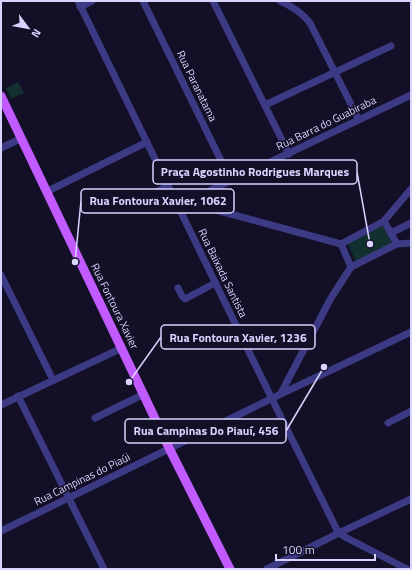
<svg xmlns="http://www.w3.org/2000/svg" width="412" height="570" font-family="'Titillium Web',sans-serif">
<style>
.green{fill:#12302f}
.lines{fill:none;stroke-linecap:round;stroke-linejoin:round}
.minor{stroke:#3d3a85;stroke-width:7}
.major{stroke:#c25bff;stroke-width:9}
.labels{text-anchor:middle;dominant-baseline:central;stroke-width:3;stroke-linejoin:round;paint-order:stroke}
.street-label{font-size:11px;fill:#d9d4ff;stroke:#130f26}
.leader{fill:none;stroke:#d9d4ff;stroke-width:1.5}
.callout-dot{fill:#d9d4ff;stroke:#130f26;stroke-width:1.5}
.callout{fill:#130f26;stroke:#d9d4ff;stroke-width:1.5}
.callout-label{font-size:12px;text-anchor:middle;font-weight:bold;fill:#d9d4ff}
</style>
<rect width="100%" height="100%" fill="#130f26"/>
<g class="green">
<path d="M18,82l6,11 -13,6 -5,-11z"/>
<path d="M384,225l9,20 -37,17 -9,-20z"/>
</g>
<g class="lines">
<g class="minor">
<path d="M78,1l194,398 65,131 2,3 8,5 60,31"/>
<path d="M143,1l88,180"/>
<path d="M213,1l76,153"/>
<path d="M280,1c12,5 22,12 30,22l49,97"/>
<path d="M80,7l12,-6"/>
<path d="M265,105l126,-59"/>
<path d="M1,148l21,-10"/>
<path d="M46,192l101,-50"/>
<path d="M186,202l225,-107"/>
<path d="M184,203l2,-1 155,42"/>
<path d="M122,209l46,-23"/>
<path d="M384,221l27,-32"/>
<path d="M391,233l20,-10"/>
<path d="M397,244l-13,-23 -43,23 10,23 46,-23 14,-1"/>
<path d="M1,275l52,105"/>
<path d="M178,288l4,8 3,3 30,-16"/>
<path d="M281,393l50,-95 20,-31"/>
<path d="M18,396l86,173"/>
<path d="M1,405l121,-57"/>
<path d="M95,418l49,-24"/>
<path d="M388,423l23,-12"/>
<path d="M1,531l280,-137 130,-62"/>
<path d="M267,569l72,-36 72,-34"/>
</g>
<path class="major" d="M1,96l168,352 61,121"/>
</g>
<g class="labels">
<g class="street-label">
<text transform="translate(197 86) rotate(64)">Rua Paranatama</text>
<text transform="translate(326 123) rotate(-26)">Rua Barra do Guabiraba</text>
<text transform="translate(223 273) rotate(64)">Rua Baixada Santista</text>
<text transform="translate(115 306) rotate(64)">Rua Fontoura Xavier</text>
<text transform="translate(82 479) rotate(-26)">Rua Campinas do Piaúi</text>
</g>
</g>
<path class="leader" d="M370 244L357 172M75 262L81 201M129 382L161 337M324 367L286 431"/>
<g class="callout-dot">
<circle cx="370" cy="244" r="4"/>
<circle cx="75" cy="262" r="4"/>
<circle cx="129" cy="382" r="4"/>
<circle cx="324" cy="367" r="4"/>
</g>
<g class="callout">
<rect x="153" y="160" width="204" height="24" rx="4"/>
<rect x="81" y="189" width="153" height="24" rx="4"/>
<rect x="161" y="325" width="154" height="24" rx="4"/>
<rect x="125" y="419" width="161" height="24" rx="4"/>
</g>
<g class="callout-label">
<text x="255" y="176">Praça Agostinho Rodrigues Marques</text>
<text x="158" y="205">Rua Fontoura Xavier, 1062</text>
<text x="238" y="342">Rua Fontoura Xavier, 1236</text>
<text x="206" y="435">Rua Campinas Do Piauí, 456</text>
</g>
<rect width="412" height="570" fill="none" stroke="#d9d4ff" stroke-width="4"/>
<g transform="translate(28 28) rotate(122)" stroke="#130f26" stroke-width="3" paint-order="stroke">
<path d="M0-3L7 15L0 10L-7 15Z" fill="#d9d4ff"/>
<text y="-6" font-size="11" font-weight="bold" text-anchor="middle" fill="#d9d4ff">N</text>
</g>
<path d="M276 554v6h99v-6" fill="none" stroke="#d9d4ff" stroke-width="2"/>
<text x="282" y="554" font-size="12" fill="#d9d4ff" stroke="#130f26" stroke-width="3" paint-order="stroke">100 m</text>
</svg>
